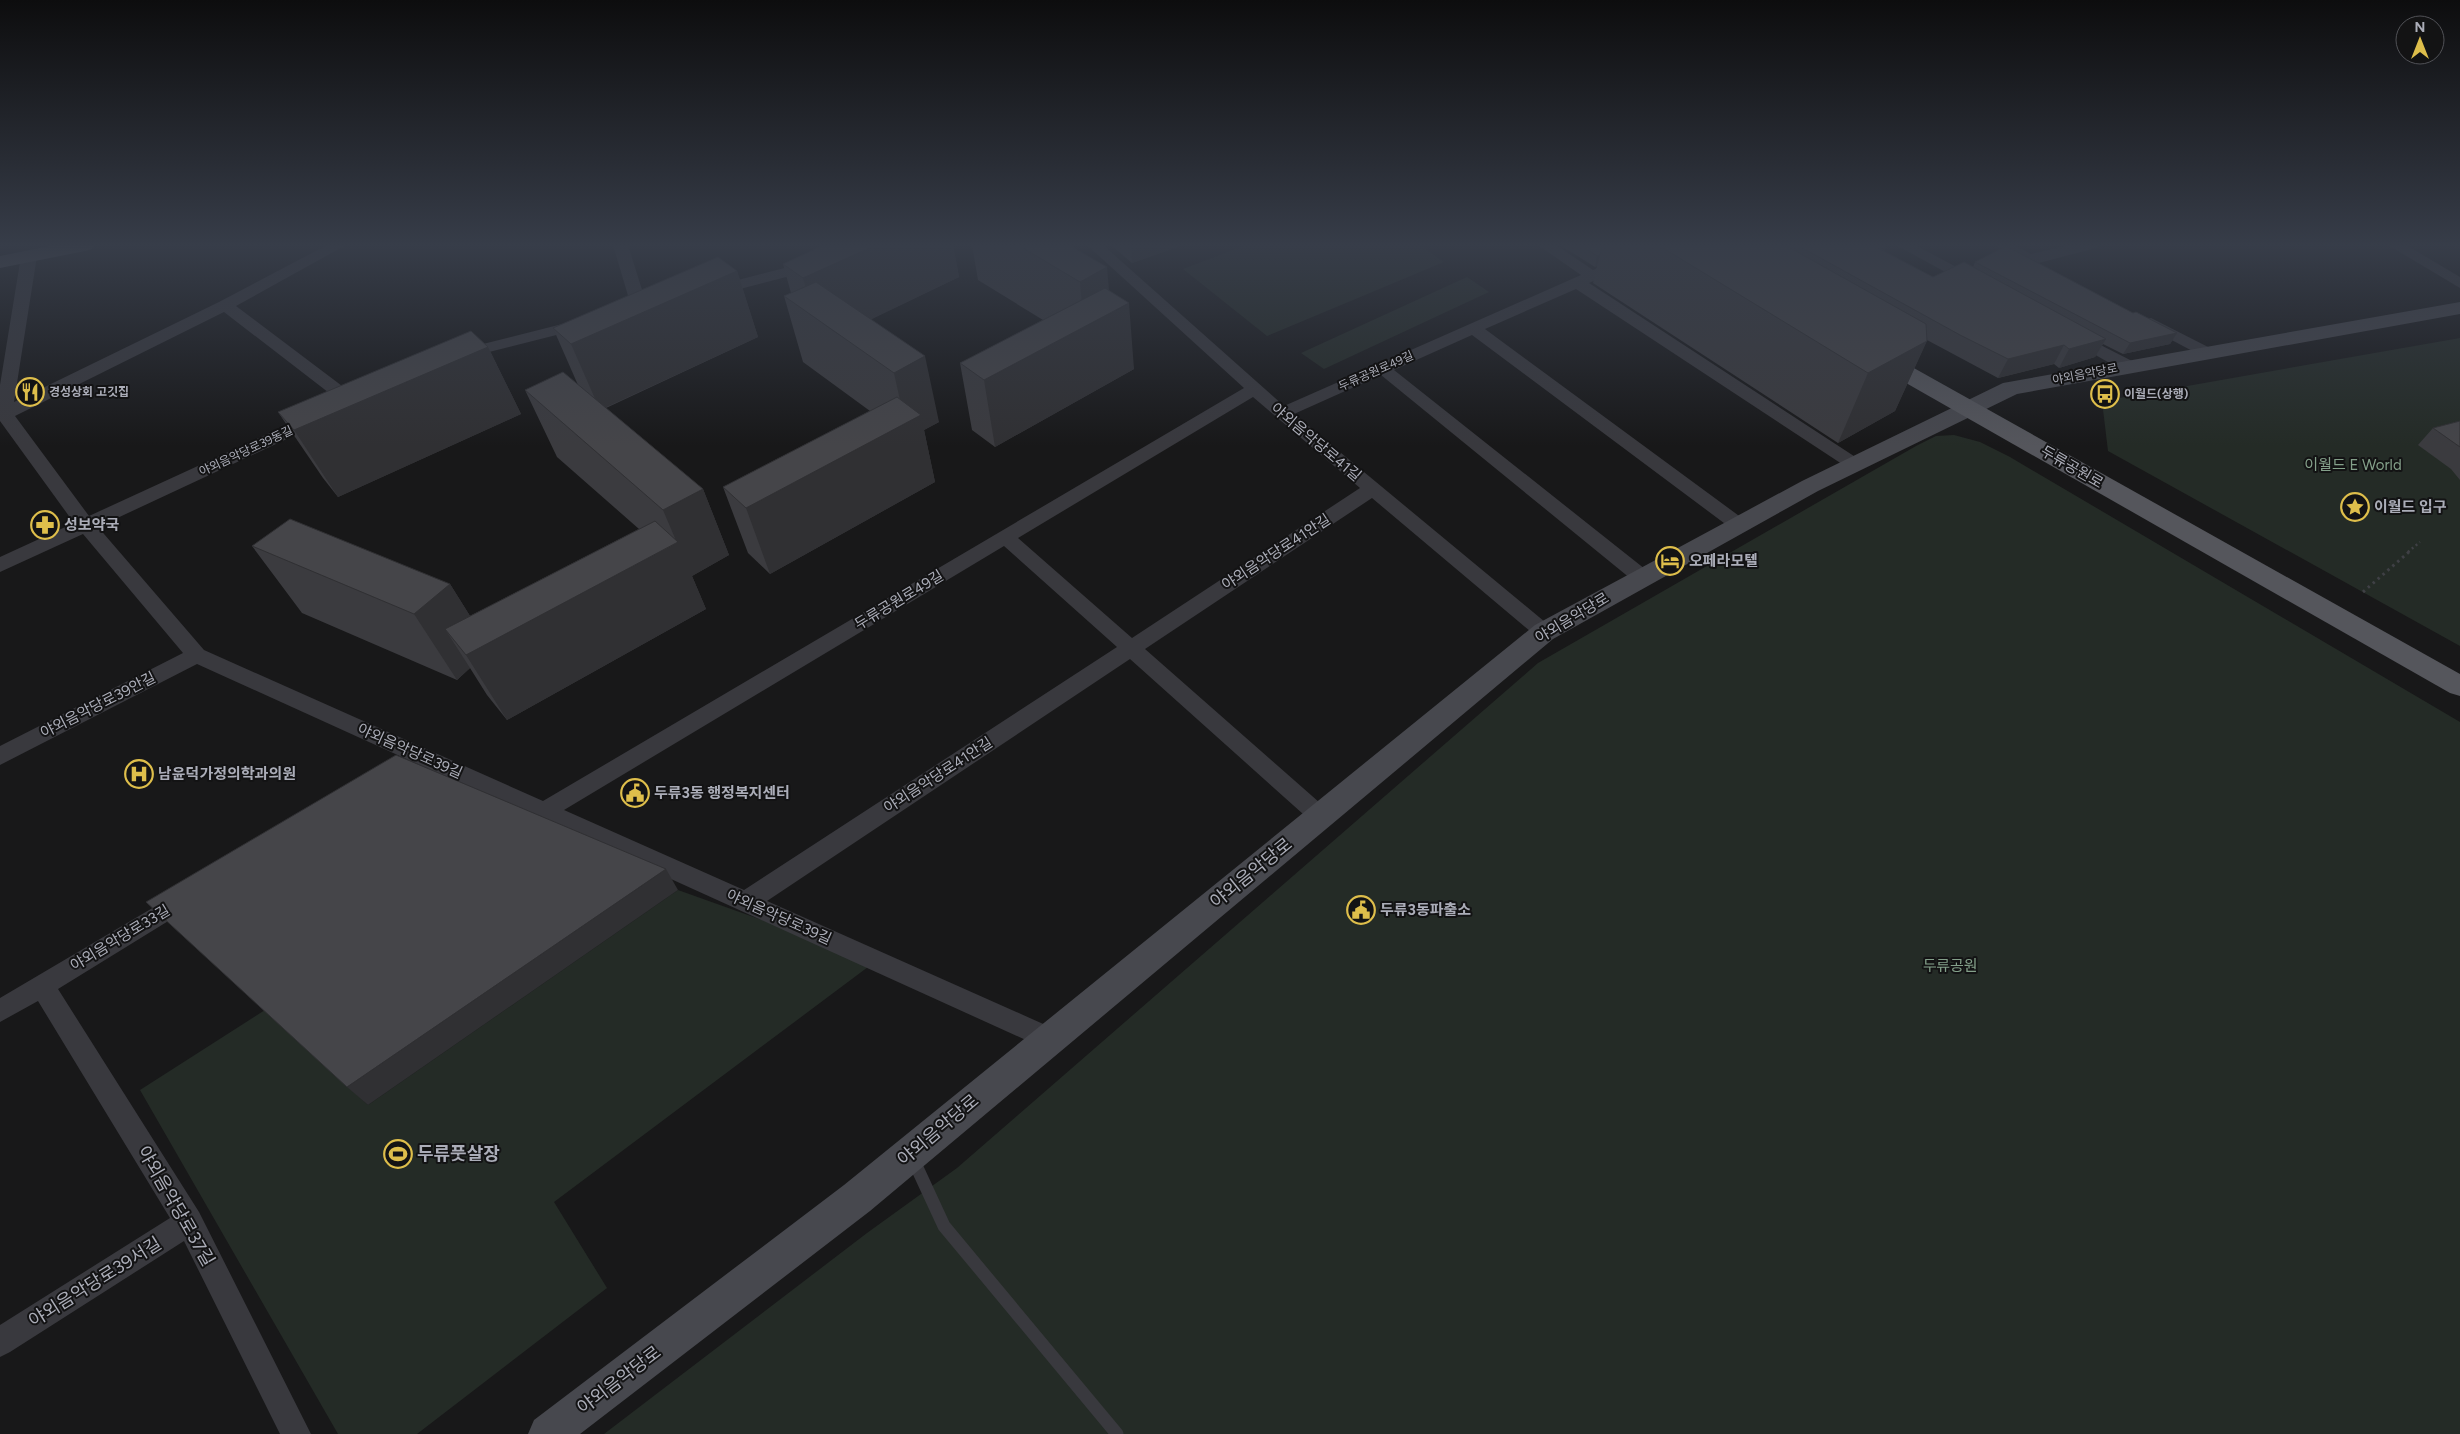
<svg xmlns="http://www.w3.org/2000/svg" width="2460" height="1434" font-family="Figtree,'Noto Sans KR',sans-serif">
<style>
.green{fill:#242b26}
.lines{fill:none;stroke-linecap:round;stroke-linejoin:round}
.path-far1{stroke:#3f4045;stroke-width:2.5;stroke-dasharray:2 3;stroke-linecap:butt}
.path{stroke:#3f4045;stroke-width:3;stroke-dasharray:2.5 4;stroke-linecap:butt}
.lane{stroke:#39393e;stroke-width:13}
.street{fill:#39393e;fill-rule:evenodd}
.secondary{fill:#47484e;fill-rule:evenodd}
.primary{fill:#55565c;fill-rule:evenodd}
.wall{fill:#3b3b3f}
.shaded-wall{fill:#303033}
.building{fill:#454549;stroke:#303033}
.labels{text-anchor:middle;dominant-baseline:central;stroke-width:4;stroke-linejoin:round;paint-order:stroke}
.far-street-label{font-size:12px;fill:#abadb8;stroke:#131314}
.far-poi-label{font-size:12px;font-weight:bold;fill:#abadb8;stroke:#131314;text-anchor:start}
.street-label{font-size:15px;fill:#abadb8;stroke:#131314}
.park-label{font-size:15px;fill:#84a08a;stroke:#131314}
.poi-label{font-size:15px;font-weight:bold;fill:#abadb8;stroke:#131314;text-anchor:start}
.near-street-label{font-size:18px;fill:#abadb8;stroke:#131314}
.near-poi-label{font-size:18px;font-weight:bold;fill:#abadb8;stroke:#131314;text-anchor:start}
</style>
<rect width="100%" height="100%" fill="#181819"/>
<g class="green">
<path d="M1246,245h174l24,17 -177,74 -84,-67z"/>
<path d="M1467,277l22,15 -165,77 -23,-16z"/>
<path d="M2460,338v308l-352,-195 -6,-50z"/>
<path d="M1954,435l26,7 30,15 450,265v712h-1856l263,-201 90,-65 581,-505 378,-217 20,-10z"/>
<path d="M678,890l198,71 -322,241 53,86 -190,146h-79l-198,-344 125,-80 103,95z"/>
</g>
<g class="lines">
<path class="path-far1" d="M2408,552l12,-10"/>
<path class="path" d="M2363,592l47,-41"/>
<path class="lane" d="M913,1159l31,67 173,208"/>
<g class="street">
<path d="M327,245h19l-110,61 122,92 3,4 -3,4h-12l-122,-94 -209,104 74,100 222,-102h12l3,4 -3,4 -225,105 106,123 339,151 701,-413 -157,-143h16l181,161 297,-131 -43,-30h18l37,25 56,-25h20l-2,3 -78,35 271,177 3,4 -3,4h-12l-272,-179 -91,40 261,192 2,4 -2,4 -7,2 -7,-2 -260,-194 -78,35 256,203 3,5 -3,5 -7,2 -7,-2 -255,-208 -87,39 257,213 3,5 -3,5 -7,2 -7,-2 -165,-139 -227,151 183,161 3,6 -3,6 -8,3 -8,-3 -182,-163 -363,242 292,130 4,8 -4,8 -9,4 -853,-387 -197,101v-19l183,-93 -100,-119 -83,38v-15l74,-34 -74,-102v-36l21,-129 8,-5 8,5 -23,146 205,-100zM1253,397l107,91 -228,150 -114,-100zM1004,546l113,101 -373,243 -180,-80z"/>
<path d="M613,245h15l20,64 -2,3 -6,2 -8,-5z"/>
<path d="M1896,245h19l64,34 3,3 -8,5 -5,-2z"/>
<path d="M1995,245h19l17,9 39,-9h28l-2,3 -65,17 -8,-3z"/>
<path d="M2388,245h18l54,32v11z"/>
<path d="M812,261l8,5 -3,3 -104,27 -8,-5 2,-3z"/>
<path d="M2151,318l63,32 2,3 -2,3h-12l-57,-30 -2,-3 2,-3z"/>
<path d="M582,319l8,5 -2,3 -127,32 -6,-2 -2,-3 2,-3z"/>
<path d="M2075,332l59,30 2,4 -2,4h-12l-53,-30 -2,-3 2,-3z"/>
<path d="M183,890l8,3 4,7 -4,7 -133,82 141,223 112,222h-31l-96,-193 -174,111 -10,5v-32l170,-107 -132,-217 -38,21v-24z"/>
</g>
<path class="secondary" d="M2460,302v12l-443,80 -199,97 -265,148 -683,572 -290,223h-52l6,-14 310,-235 691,-560 267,-144 201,-98z"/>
<g class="primary">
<path d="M55,245h40l-3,4 -7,2 -85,17v-12z"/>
<path d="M1879,352l8,1 573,321v22l-10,-3 -579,-330 -3,-5 3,-5z"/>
</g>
</g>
<g class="wall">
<path d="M824,245h129l6,32 -88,42 68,103 -15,8 11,52 -165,92 -22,-21 -25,-66 147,-76 -67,-49 -19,-66 7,-3 -8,-29z"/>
<path d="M972,245h97l40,46 25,78 -139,78 -23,-17 -12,-67 83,-43 -65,-40z"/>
<path d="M1111,245h69v1l-48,17z"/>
<path d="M1560,245h326l-2,6 49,26 40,-10 2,-5 158,51 44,20 -7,11 -47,10 -20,-10 -8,13 -36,11 -5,-4 -56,14 -71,-38 -32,71 -57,32 -245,-160 4,-17 -2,1z"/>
<path d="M737,271l21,66 -152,71 97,81 26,66 -37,21 14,33 -199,111 -20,-25 -17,-27 -13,12 -155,-67 -50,-67 198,38 20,32 169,-87 -82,-72 -32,-67 53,-5 -25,-57z"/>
<path d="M488,347l33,67 -183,83 -15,-19 -45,-66z"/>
<path d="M2460,421v59l-9,-11 -33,-24 15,-17z"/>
</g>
<g class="shaded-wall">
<path d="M876,245h77l6,32 -120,58 -25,-18 -11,-39z"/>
<path d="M1134,245h46v1l-48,17 -1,-17z"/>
<path d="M1876,245h10l-4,12 -8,-11z"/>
<path d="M1600,255l-3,11 -2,1 2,-11z"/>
<path d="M1107,267l4,46 18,-10 5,66 -139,78 -11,-67 100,-53 -4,-45z"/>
<path d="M737,271l21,66 -158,73 -29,-66z"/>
<path d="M2177,333l-7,11 -47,10 7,-11z"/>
<path d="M2106,339l-11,18 -36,11 10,-19z"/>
<path d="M1927,341l-32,70 -57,32 30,-70z"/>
<path d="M2064,345l-10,19 -56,14 10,-19z"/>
<path d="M488,347l33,67 -183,83 -44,-67z"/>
<path d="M925,356l14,66 -15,8 11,52 -165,92 -24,-66 159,-85 -11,-50z"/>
<path d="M703,489l26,66 -37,21 14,33 -199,111 -41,-65 -21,-26 25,39 -13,12 -43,-66 36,-30 37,59 190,-100 -14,-33z"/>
<path d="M666,869l12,21 -310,215 -21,-18z"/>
</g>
<g class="building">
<path d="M824,245h52l-73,33 -20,-14z"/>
<path d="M1018,245h51l38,22 -27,15z"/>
<path d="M1581,245h21l-2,10 -3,1z"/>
<path d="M1658,245h127l141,79 1,17 -59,32z"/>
<path d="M1797,245h79l-2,1 59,31 31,-15 142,77 -37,10 -5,-4 -56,14 -48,-24z"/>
<path d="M2006,246l127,67 3,-1 41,21 -47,10 -155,-81z"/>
<path d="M718,257l19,14 -166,73 -18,-16z"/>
<path d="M816,282l109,74 -31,17 -110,-77z"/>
<path d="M1105,288l24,15 -145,77 -24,-17z"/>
<path d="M471,331l17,16 -194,83 -16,-18z"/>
<path d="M563,372l140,117 -40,21 -138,-120z"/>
<path d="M897,397l24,18 -175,93 -23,-21z"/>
<path d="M2460,421v26l-27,-19z"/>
<path d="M290,519l160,65 -36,30 -162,-68z"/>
<path d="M655,521l23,21 -212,113 -21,-26z"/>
<path d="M396,755l270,114 -319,218 -201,-185z"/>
</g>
<linearGradient id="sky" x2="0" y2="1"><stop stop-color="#0d0d0e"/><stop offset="0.55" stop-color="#373d49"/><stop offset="1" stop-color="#373d49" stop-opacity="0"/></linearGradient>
<rect width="2460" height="446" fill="url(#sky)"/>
<defs>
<symbol id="restaurant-ring" viewBox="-11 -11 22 22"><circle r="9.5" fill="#131314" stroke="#debe4b" stroke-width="1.5"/><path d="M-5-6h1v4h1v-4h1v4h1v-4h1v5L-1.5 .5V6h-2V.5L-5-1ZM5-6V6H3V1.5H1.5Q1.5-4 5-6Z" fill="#debe4b"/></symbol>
<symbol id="bus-ring" viewBox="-11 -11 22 22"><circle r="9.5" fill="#131314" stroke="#debe4b" stroke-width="1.5"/><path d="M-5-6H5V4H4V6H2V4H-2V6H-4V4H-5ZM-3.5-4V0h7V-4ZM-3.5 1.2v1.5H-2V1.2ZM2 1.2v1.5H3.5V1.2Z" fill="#debe4b"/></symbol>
<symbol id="sight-ring" viewBox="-11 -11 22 22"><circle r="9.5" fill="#131314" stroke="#debe4b" stroke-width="1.5"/><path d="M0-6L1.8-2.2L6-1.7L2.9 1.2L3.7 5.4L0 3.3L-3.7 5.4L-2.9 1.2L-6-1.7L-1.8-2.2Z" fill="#debe4b"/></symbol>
<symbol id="pharmacy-ring" viewBox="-11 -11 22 22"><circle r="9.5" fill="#131314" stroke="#debe4b" stroke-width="1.5"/><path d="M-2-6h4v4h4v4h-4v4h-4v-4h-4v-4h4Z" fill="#debe4b"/></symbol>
<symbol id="hotel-ring" viewBox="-11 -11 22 22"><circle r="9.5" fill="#131314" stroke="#debe4b" stroke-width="1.5"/><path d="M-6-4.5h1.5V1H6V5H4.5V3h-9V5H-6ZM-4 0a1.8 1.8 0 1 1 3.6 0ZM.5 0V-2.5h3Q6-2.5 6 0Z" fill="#debe4b"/></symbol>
<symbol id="hospital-ring" viewBox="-11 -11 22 22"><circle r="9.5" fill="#131314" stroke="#debe4b" stroke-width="1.5"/><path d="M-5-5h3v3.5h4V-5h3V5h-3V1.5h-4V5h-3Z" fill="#debe4b"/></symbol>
<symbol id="civic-ring" viewBox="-11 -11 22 22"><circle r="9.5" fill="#131314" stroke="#debe4b" stroke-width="1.5"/><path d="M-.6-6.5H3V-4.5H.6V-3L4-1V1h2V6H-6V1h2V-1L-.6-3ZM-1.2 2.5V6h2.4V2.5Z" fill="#debe4b"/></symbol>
<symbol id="stadium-ring" viewBox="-11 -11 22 22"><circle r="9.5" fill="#131314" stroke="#debe4b" stroke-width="1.5"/><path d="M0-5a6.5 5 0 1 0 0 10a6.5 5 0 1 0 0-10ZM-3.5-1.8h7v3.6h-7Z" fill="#debe4b"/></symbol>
</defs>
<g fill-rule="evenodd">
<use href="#restaurant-ring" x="14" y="376" width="32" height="32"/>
<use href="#bus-ring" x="2089" y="378" width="32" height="32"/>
<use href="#sight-ring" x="2339" y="491" width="32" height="32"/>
<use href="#pharmacy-ring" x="29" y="509" width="32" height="32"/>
<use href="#hotel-ring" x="1654" y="545" width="32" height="32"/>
<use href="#hospital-ring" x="123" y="758" width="32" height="32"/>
<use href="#civic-ring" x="619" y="777" width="32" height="32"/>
<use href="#civic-ring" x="1345" y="894" width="32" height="32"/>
<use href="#stadium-ring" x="382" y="1138" width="32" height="32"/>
</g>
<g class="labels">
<g class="far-street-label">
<text transform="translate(1376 371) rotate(-24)">두류공원로49길</text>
<text transform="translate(2085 374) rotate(-11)">야외음악당로</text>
<text transform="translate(246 451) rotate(-25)">야외음악당로39동길</text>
</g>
<g class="far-poi-label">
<text x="49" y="392">경성상회 고깃집</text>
<text x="2124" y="394">이월드(상행)</text>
</g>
<g class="street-label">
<text transform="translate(1316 442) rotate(40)">야외음악당로41길</text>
<text transform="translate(2072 467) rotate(30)">두류공원로</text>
<text transform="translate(1276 552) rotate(-33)">야외음악당로41안길</text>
<text transform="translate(899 600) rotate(-31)">두류공원로49길</text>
<text transform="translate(1572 618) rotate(-31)">야외음악당로</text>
<text transform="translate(98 705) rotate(-27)">야외음악당로39안길</text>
<text transform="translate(410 751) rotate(24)">야외음악당로39길</text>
<text transform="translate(938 775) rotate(-33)">야외음악당로41안길</text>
<text transform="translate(779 917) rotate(24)">야외음악당로39길</text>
<text transform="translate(120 938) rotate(-31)">야외음악당로33길</text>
</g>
<g class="park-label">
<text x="2353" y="465">이월드 E World</text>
<text x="1950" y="966">두류공원</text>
</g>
<g class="poi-label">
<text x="2374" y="507">이월드 입구</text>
<text x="64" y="525">성보약국</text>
<text x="1689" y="561">오페라모텔</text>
<text x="158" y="774">남윤덕가정의학과의원</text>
<text x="654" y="793">두류3동 행정복지센터</text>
<text x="1380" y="910">두류3동파출소</text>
</g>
<g class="near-street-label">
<text transform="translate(1251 873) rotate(-39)">야외음악당로</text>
<text transform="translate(938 1130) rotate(-40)">야외음악당로</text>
<text transform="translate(176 1206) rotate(60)">야외음악당로37길</text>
<text transform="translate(95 1282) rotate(-32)">야외음악당로39서길</text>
<text transform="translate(619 1380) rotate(-37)">야외음악당로</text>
</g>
<g class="near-poi-label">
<text x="417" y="1154">두류풋살장</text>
</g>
</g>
<g transform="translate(2420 40)"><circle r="24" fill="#131314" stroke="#505156"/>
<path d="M0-4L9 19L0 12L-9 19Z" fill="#debe4b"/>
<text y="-8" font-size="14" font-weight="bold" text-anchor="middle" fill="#abadb8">N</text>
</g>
</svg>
